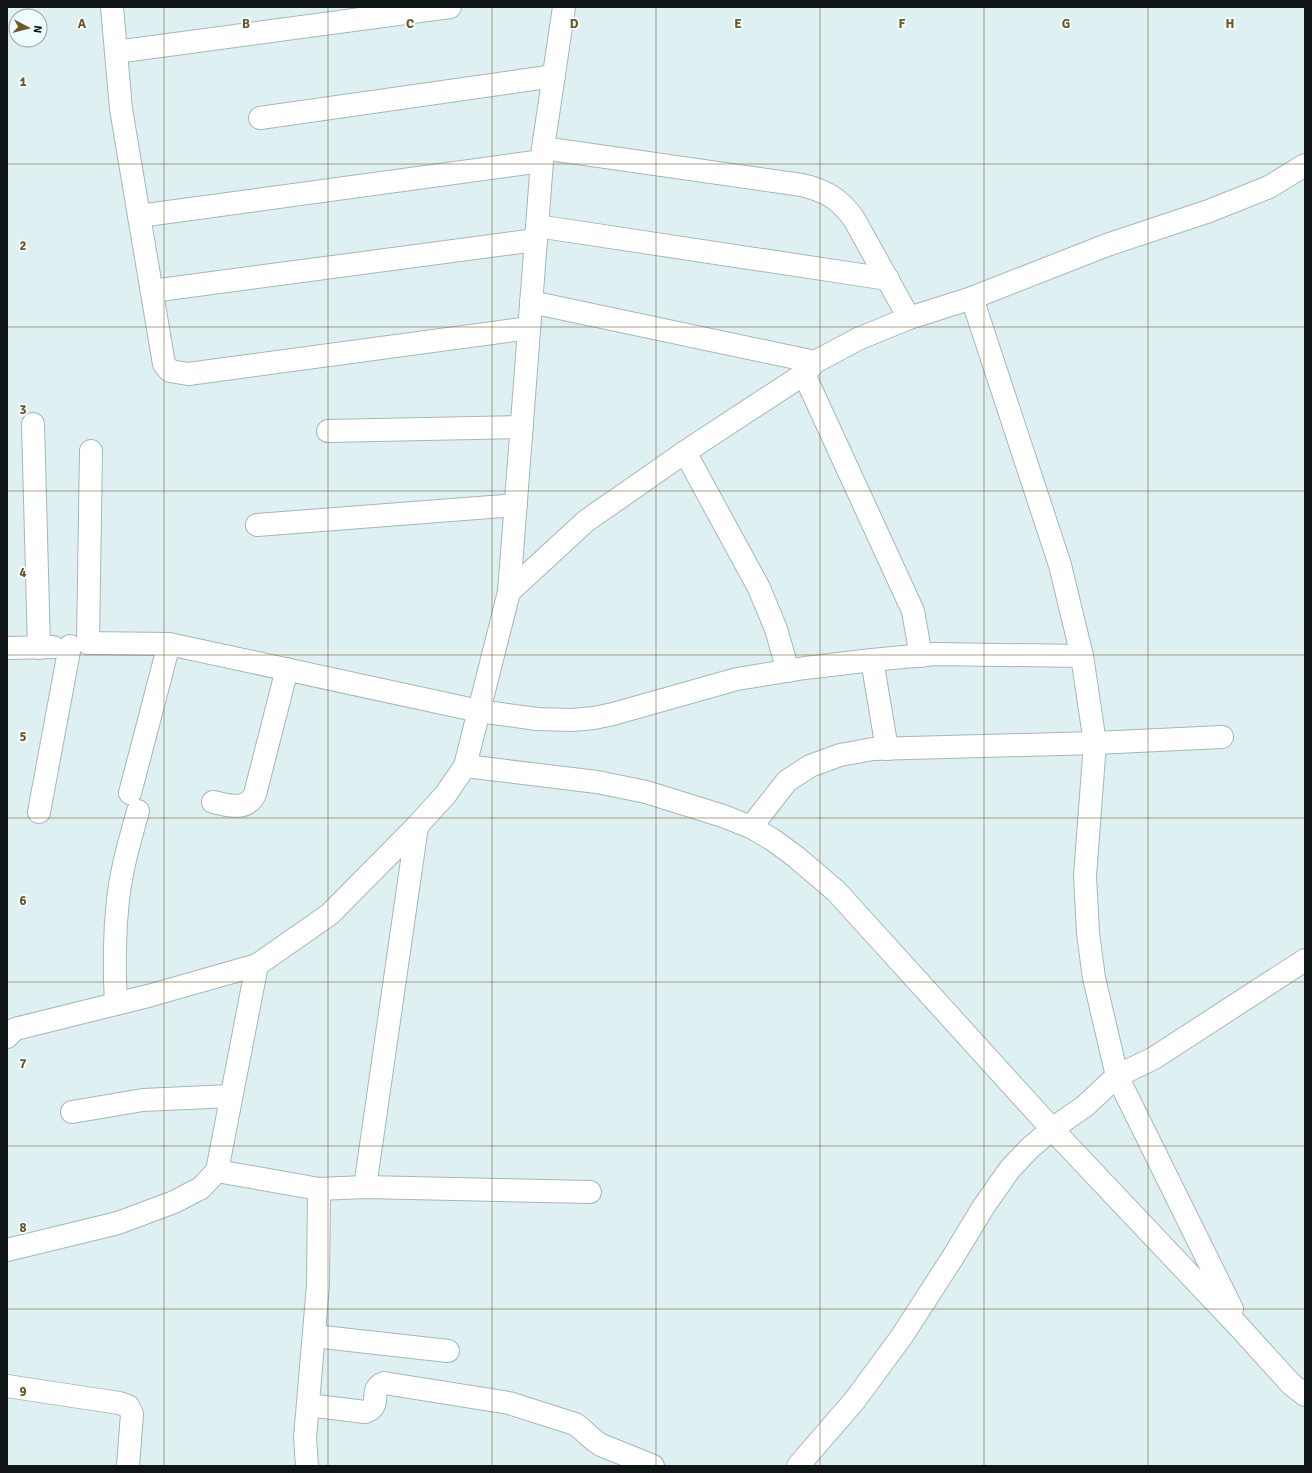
<svg xmlns="http://www.w3.org/2000/svg" width="1312" height="1473" font-family="Signika,sans-serif">
<style>
.lines{fill:none;stroke-linecap:round;stroke-linejoin:round}
.minor-casing{stroke:#a6b7b9;stroke-width:24}
.minor{stroke:#fff;stroke-width:22}
.grid{fill:none;stroke:#6e5827;stroke-width:1;stroke-opacity:0.55}
.grid-label{font-size:13px;text-anchor:middle;font-weight:bold;fill:#6e5827;stroke:#effdff;stroke-width:4;stroke-linejoin:round;paint-order:stroke}
</style>
<rect width="100%" height="100%" fill="#dff0f2"/>
<g class="lines">
<defs>
<g id="minor">
<path d="M112,7l9,102 43,255 6,7 18,3 341,-46"/>
<path d="M116,52l334,-45"/>
<path d="M260,118l294,-42"/>
<path d="M543,148l259,37c24,6 37,13 52,34l55,99"/>
<path d="M139,216l403,-55"/>
<path d="M537,226l351,53"/>
<path d="M152,291l384,-51"/>
<path d="M972,298l88,267 22,91 13,87 -10,133 3,57 6,45 23,98 115,233"/>
<path d="M531,302l284,60"/>
<path d="M804,374l109,237 8,45"/>
<path d="M33,424l6,224"/>
<path d="M328,431l194,-4"/>
<path d="M91,451l-3,192 81,1 310,67 58,8 35,1 22,-2 19,-4 124,-35 68,-11 67,-8 63,-6 147,2"/>
<path d="M685,452l74,136 17,41 12,42"/>
<path d="M257,525l259,-20"/>
<path d="M509,592l34,-444 21,-141"/>
<path d="M7,648l46,-1"/>
<path d="M872,660l15,89"/>
<path d="M465,766l132,16 49,10 77,24 28,11 22,13 23,17 40,34 216,238 190,201 49,54 14,11"/>
<path d="M130,793l39,-149"/>
<path d="M213,802c16,3 33,10 42,-8l32,-125"/>
<path d="M39,812l31,-166"/>
<path d="M751,827l36,-46 23,-15 30,-11 33,-6 222,-6 127,-6"/>
<path d="M257,965l-40,206 102,18 -1,96 -13,153 2,28"/>
<path d="M116,1004c-2,-35 -2,-69 2,-104 3,-30 12,-60 20,-89"/>
<path d="M7,1037l8,-8 133,-33 109,-31 73,-51 87,-88 29,-32 19,-28 44,-174 77,-71 99,-69 119,-78 11,-12 43,-23 51,-21 63,-20 135,-53 102,-34 60,-24 36,-22"/>
<path d="M72,1112l71,-12 88,-4"/>
<path d="M365,1187l52,-361"/>
<path d="M319,1189l46,-2 225,5"/>
<path d="M7,1250l111,-27 56,-21 27,-14 16,-17"/>
<path d="M314,1336l134,15"/>
<path d="M7,1386l112,17 9,3 4,8 -4,52"/>
<path d="M308,1405l57,7c19,-6 2,-23 19,-29l125,20 66,21c9,6 16,15 26,21l52,21"/>
<path d="M798,1466l57,-66 47,-64 51,-79 31,-51 26,-37 20,-21 22,-19 33,-23 32,-30 37,-18 151,-98"/>
</g>
</defs>
<use href="#minor" class="minor-casing"/>
<use href="#minor" class="minor"/>
</g>
<path class="grid" d="M164,7v1459M328,7v1459M492,7v1459M656,7v1459M820,7v1459M984,7v1459M1148,7v1459M7,164h1298M7,327h1298M7,491h1298M7,655h1298M7,818h1298M7,982h1298M7,1146h1298M7,1309h1298"/>
<g class="grid-label">
<text x="82" y="28">A</text>
<text x="246" y="28">B</text>
<text x="410" y="28">C</text>
<text x="574" y="28">D</text>
<text x="738" y="28">E</text>
<text x="902" y="28">F</text>
<text x="1066" y="28">G</text>
<text x="1230" y="28">H</text>
<text x="23" y="86">1</text>
<text x="23" y="250">2</text>
<text x="23" y="414">3</text>
<text x="23" y="577">4</text>
<text x="23" y="741">5</text>
<text x="23" y="905">6</text>
<text x="23" y="1068">7</text>
<text x="23" y="1232">8</text>
<text x="23" y="1396">9</text>
</g>
<rect width="1312" height="1473" fill="none" stroke="#0f1516" stroke-width="16"/>
<g transform="translate(28 28) rotate(97)"><circle r="19" fill="#effdff" stroke="#95a0a2"/>
<path d="M0-3L7 15L0 10L-7 15Z" fill="#6e5827"/>
<text y="-6" font-size="11" font-weight="bold" text-anchor="middle" fill="#0f1516">N</text>
</g>
</svg>
